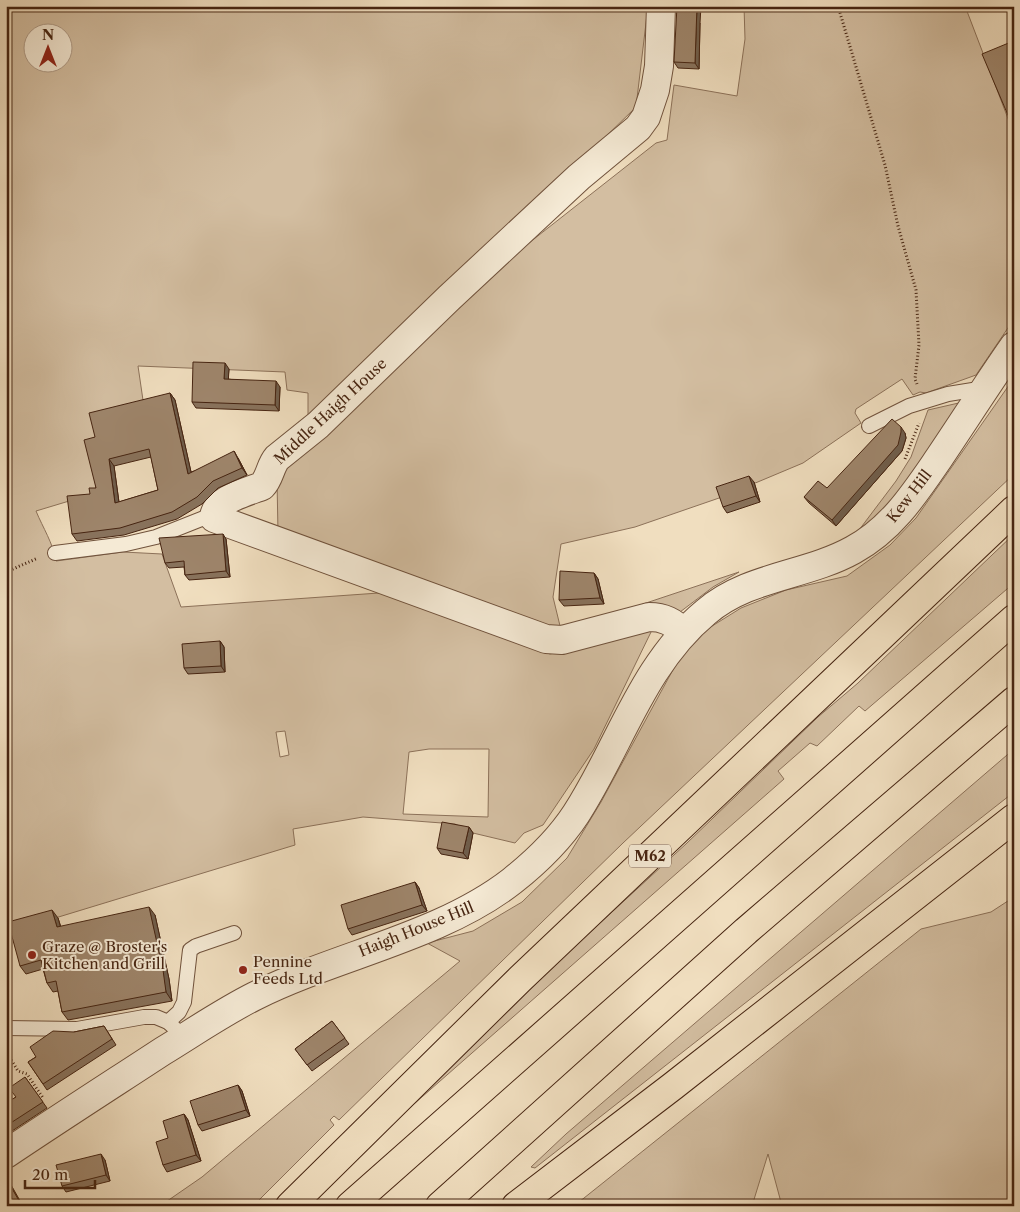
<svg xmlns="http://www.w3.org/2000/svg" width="1020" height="1212" font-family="'Libre Caslon Text',serif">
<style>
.green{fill:#d3bea1;stroke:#8c7159;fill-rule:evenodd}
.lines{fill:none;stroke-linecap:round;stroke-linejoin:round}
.lane-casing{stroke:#70523c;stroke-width:16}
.street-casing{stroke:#70523c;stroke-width:30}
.highway-casing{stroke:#462411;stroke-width:30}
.path{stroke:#462411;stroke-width:3;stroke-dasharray:1 2.5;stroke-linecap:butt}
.lane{stroke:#f5ead5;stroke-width:14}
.street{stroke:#f5ead5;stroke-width:28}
.highway{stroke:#f0debf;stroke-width:28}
.wall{fill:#88725c;stroke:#462411;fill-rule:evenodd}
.shaded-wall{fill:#6f5d4b;stroke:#462411}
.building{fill:#9e856b;stroke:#462411;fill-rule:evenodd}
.poi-dot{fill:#8f2418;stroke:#f5ead5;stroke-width:2}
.labels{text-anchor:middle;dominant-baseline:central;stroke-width:4;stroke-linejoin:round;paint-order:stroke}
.shield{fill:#f5ead5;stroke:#7a5f4c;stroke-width:1}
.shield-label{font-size:14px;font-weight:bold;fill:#462411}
.street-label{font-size:15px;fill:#462411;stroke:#f5ead5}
.poi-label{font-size:15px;fill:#462411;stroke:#f5ead5;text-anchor:start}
</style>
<rect width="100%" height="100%" fill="#f0debf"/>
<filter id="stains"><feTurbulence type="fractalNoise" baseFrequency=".004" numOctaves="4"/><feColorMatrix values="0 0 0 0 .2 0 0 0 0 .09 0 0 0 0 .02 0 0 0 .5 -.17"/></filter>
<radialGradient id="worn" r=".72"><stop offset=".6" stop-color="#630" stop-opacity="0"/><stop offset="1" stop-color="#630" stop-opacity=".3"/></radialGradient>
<g class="green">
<path d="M6,6h642l-12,101 -314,307 -14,1v-22l-21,-3 -2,-18 -147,-6 6,41 -45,85 -63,19c7,17 17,32 20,50l67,-9 39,2 19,53 212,-15 157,62 102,-24 -58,119 -51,76 -19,8 -9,10 -42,-10 -18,-9 -92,-7 -70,12 2,16 -289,88zM32,32h30v30h-30zM285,731l4,24 -9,2 -4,-25zM429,749h60l-1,68 -85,-3 6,-62z"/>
<path d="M744,6h221l47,123h2v190l-38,56 -50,18 -6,-1 -7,3 -11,-16 -46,30 -1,4 6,10 -58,40 -81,34 -87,30 -74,17 -8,53 8,33 -283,-97 -1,-54 20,-23 14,-7 82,-81 113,-107 150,-118 11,-3 7,-55 63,11 8,-57z"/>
<path d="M1014,378v96l-391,369 -284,277 -5,-4 -4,4 4,5 -81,81h-93l42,-29 258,-216 -33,-18 46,-12 49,-29 45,-44 34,-56 74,-136 26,-33 40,-25 45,-18 61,-14 43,-31 26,-27z"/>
<path d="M963,402l-62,93 -48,43 43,-57 15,-24 17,-47z"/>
<path d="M1014,534v49l-149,128 -6,-5 -42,40 -7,-3 -32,28 6,8 -386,339 90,-92 199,-183 131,-126 40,-34z"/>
<path d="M739,572l-26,15 -33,25 -64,1z"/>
<path d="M1014,749v43l-479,376 -4,-1 35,-33z"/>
<path d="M1014,897v309h-232l-14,-52 -16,52h-178l347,-277 70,-17z"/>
</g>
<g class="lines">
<defs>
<g id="lane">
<path d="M869,426l40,-20 39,-12 37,-6"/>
<path d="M55,553l71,-9 30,-7 58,-23"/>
<path d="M168,1022l11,-10 5,-10 6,-52 6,-4 38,-13"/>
<path d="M6,1028l71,1 67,-12h12l12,5 17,16"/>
</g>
<g id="street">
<path d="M661,6l-2,60 -4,24 -9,27 -8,11 -59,49 -130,121 -131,127 -41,33c-7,8 -7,20 -15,28 -15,6 -48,14 -48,32l332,121 16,1 87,-23c15,0 24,5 34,15"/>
<path d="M6,1154c52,-35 105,-69 157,-103 31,-19 60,-39 92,-55 82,-41 185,-59 257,-115 24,-19 47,-41 64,-67 44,-68 66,-149 130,-202 42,-36 100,-36 147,-62 39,-21 62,-57 86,-92 25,-37 49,-75 75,-112"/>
</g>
<g id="highway">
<path d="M290,1206l230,-227 494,-469"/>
<path d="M350,1206l664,-587"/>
<path d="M440,1206l306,-275 268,-230"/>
<path d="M516,1206l157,-120 341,-268"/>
</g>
</defs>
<use href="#lane" class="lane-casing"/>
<use href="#street" class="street-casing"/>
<use href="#highway" class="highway-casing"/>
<g class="path">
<path d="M838,6l47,159 13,61 18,64 3,55 -4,34 2,5"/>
<path d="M905,459l14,-36"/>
<path d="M6,572l32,-14"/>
<path d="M6,1051l12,20 9,3 16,24"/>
</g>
<use href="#lane" class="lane"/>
<use href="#street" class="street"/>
<use href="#highway" class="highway"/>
</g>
<g class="wall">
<path d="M700,23l-1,46 -21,-1 -4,-6z"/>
<path d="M1014,46v80l-4,-6z"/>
<path d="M229,369l-1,10 52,8 -1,24 -83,-3 -4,-6z"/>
<path d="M170,393l5,7 16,72 47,-14 9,17 -29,13 -16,16 -25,15 -53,16 -47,6 -5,-7 18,-40 6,-6 -1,-51zM151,457l7,33 -39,12 -5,-36z"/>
<path d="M905,433l1,5 -4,13 -66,75 -27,-23 -5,-6 23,-9z"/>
<path d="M754,482l6,20 -33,11 -4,-6z"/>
<path d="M226,539l4,38 -41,3 -4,-5 -1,-8 -15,1 -4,-5z"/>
<path d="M594,573l4,6 6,25 -40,2 -5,-6z"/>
<path d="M220,641l4,6 1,25 -37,2 -4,-6z"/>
<path d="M469,827l4,6 -5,26 -27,-5 -4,-6z"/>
<path d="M415,882l4,6 8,23 -75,24 -4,-6z"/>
<path d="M155,915l14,64 3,22 -104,19 -6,-8 -4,-21 -5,1 -6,-9 -4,-14 -17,5 -6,-8 38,-48 3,9z"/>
<path d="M332,1021l17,23 -37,27 -17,-22z"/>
<path d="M104,1026l12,19 -69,45 -19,-28 46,-30z"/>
<path d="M25,1077l22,31 -41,27v-32l10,-6z"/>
<path d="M238,1085l4,6 8,25 -48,15 -4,-6z"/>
<path d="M184,1114l4,6 13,41 -34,11 -4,-7 5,-27z"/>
<path d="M105,1160l5,21 -44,11 -4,-6z"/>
</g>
<g class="shaded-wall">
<path d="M697,6h4l-1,17 -1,46 -4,-6z"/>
<path d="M225,363l4,6 -1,16 -4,-6z"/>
<path d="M276,381l4,6 -1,24 -4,-6z"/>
<path d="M170,393l5,7 18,81 -5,-7z"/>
<path d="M901,427l4,6 1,5 -4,13 -66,75 -4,-6z"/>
<path d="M234,451l4,7 9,17 -5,-7z"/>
<path d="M109,459l5,7 6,44 -5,-7z"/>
<path d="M749,476l5,6 6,20 -4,-6z"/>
<path d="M223,534l3,5 4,38 -4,-6z"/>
<path d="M594,573l4,6 6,25 -4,-6z"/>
<path d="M220,641l4,6 1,25 -4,-6z"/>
<path d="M469,827l4,6 -5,26 -5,-6z"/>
<path d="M415,882l4,6 8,23 -5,-6z"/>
<path d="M149,907l6,8 14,64 3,22 -6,-9z"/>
<path d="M52,910l6,8 5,18 -6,-9z"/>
<path d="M238,1085l4,6 8,25 -4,-6z"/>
<path d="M184,1114l4,6 13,41 -5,-6z"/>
<path d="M101,1154l4,6 5,21 -4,-6z"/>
<path d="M6,1176l17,30h-1l-16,-28z"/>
</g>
<g class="building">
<path d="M677,6h20l-2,57 -21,-1z"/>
<path d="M1011,42l3,7v69l-4,2 -28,-66z"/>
<path d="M193,362l32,1 -1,16 52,2 -1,24 -83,-3z"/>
<path d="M170,393l18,81 46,-23 8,17 -29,13 -16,16 -25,15 -52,16 -48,6 -5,-38 23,-2 -1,-6h7l-12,-48 11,-3 -6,-24zM149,449l9,41 -43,13 -6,-44z"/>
<path d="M892,419l9,8v5l-3,13 -66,75 -28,-23 14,-16 9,7z"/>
<path d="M749,476l7,20 -33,11 -7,-20z"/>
<path d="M223,534l3,37 -41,4 -1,-14 -19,2 -6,-25z"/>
<path d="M560,571l34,2 6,25 -41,2z"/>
<path d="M220,641l1,25 -37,2 -2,-24z"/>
<path d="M442,822l27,5 -6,26 -26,-5z"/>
<path d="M415,882l7,23 -74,24 -7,-24z"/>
<path d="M149,907l14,63 3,22 -104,20 -6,-31 -9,2 -6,-23 -21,6 -12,-44 44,-12 5,17z"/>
<path d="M332,1021l13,17 -38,27 -12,-16z"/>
<path d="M104,1026l8,13 -69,45 -15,-22 8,-5 -6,-10 23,-16 21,1z"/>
<path d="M25,1077l18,25 -37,24v-23l10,-6 -7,-9z"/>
<path d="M238,1085l8,25 -48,15 -8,-24z"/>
<path d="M184,1114l12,41 -33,10 -7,-23 12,-4 -5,-17z"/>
<path d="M101,1154l5,21 -44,11 -6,-21z"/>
<path d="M6,1178l16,28h-16z"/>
</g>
<g class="poi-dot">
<circle cx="32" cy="955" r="5"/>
<circle cx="243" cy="970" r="5"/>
</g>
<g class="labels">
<rect class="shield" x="629" y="844.5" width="42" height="23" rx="4"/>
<g class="shield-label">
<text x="650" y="856">M62</text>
</g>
<g class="street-label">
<text transform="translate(330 411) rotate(-43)">Middle Haigh House</text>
<text transform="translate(909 496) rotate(-52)">Kew Hill</text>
<text transform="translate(416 929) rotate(-22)">Haigh House Hill</text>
</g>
<g class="poi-label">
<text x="42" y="946">Graze @ Broster's<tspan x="42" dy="17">Kitchen and Grill</tspan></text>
<text x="253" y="961">Pennine<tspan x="253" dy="17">Feeds Ltd</tspan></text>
</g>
</g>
<rect width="1020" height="1212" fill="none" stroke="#f0debf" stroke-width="25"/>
<rect x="8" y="8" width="1005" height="1197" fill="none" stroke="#462411" stroke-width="2.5"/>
<rect x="12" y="12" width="995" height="1187" fill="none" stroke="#462411"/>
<g transform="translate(48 48)"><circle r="24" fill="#f5ead5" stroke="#af9b87"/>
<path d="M0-4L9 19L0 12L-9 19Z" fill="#8f2418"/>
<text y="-8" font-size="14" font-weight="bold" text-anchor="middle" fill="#462411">N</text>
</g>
<path d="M25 1180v8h70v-8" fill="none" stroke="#462411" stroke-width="2.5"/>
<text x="32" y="1180" font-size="15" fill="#462411" stroke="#f5ead5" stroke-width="4" paint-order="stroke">20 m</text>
<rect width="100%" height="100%" filter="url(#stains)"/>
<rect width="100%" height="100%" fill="url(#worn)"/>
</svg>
